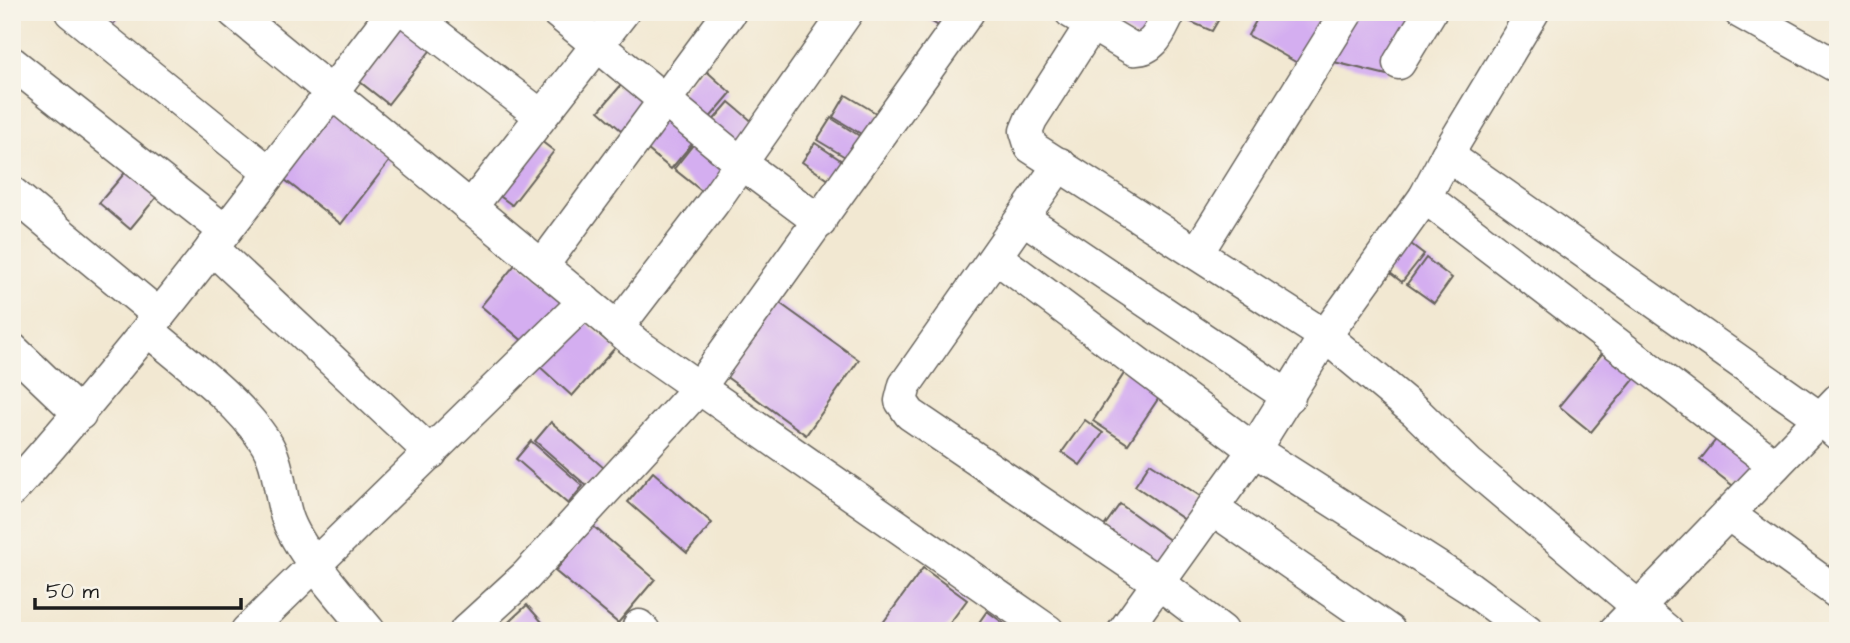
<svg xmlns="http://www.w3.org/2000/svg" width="1850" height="643" font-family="'Architects Daughter',sans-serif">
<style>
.building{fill:#d4aef0}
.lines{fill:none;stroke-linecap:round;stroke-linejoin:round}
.minor-casing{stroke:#67635c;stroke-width:35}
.minor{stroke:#fff;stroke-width:32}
</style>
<rect width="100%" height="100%" fill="#f7f3e8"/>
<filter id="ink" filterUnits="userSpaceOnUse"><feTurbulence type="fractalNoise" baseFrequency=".0143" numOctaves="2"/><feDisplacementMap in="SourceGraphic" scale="14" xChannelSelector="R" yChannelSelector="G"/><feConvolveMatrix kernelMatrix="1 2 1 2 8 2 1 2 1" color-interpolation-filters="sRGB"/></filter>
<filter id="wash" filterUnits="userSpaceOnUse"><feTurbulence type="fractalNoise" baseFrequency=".00686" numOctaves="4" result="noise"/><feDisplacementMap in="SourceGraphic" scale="28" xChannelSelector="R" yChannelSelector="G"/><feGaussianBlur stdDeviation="1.57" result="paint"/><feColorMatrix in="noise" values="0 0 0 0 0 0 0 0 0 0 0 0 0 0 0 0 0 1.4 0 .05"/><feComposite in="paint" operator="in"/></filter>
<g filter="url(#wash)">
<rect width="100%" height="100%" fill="#f2e8d2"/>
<g id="blocks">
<g class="building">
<path d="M82,12h41l-16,20z"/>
<path d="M916,12h47l-13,21z"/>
<path d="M1090,12h72l-18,30z"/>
<path d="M1179,12h44l-11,19 -35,-15z"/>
<path d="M1261,12h80l-33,57 -60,-34z"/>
<path d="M1355,12h69l-37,63 -61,-15z"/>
<path d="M404,16l33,26 -49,62 -33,-26z"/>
<path d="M703,68l28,25 -30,35 -28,-25z"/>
<path d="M622,84l31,27 -23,27 -31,-27z"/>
<path d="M846,95l35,21 -13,22 -35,-21z"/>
<path d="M729,102l31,26 -25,29 -31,-26z"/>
<path d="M671,107l30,26 -30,36 -30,-25z"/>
<path d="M329,112l62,47 -50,65 -61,-48z"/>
<path d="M831,118l35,22 -14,21 -35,-21z"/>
<path d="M532,134l22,17 -42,54 -23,-17z"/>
<path d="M701,135l34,27 -27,34 -34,-27z"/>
<path d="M815,143l33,22 -13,19 -33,-22z"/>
<path d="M129,168l31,25 -30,36 -31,-26z"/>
<path d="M1407,241l17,13 -22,28 -17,-13z"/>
<path d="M1426,258l26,20 -18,25 -27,-19z"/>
<path d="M518,261l50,41 -38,45 -49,-41z"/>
<path d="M774,299l85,61 -53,75 -85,-62z"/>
<path d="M581,318l34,30 -43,48 -33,-30z"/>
<path d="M1610,344l32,26 -51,62 -32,-26z"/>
<path d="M1131,363l35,24 -38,57 -35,-23z"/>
<path d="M1085,420l18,13 -23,32 -18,-13z"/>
<path d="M551,422l53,46 -16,19 -53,-46z"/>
<path d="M1722,432l37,30 -22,27 -37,-29z"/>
<path d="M531,441l52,45 -15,18 -52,-45z"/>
<path d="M1150,463l53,35 -15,24 -53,-36z"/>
<path d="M653,472l59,51 -25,30 -59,-51z"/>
<path d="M1120,504l55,40 -20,28 -55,-40z"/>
<path d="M593,526l62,53 -37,44 -63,-52z"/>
<path d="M923,568l44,32 -23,31h-67z"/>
<path d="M527,605l23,26h-51z"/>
<path d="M987,611l27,20h-41z"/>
</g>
</g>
</g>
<g filter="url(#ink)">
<use href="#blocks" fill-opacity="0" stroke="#67635c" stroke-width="2"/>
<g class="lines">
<defs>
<g id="minor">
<path d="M71,12l199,161"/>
<path d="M234,12l405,334 409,285"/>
<path d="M407,12l133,103"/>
<path d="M557,12l184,151 79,59"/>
<path d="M1071,12l62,37c22,2 28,-21 37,-37"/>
<path d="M1740,12l98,55"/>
<path d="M1092,24l-61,95 -5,12 5,16 294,189 91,76 52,51 199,168"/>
<path d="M12,63l213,168"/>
<path d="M1399,63l31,-51"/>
<path d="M1447,155l374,264 17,15"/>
<path d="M1060,164l-155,221 -4,16 9,13 249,169 63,48"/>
<path d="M12,193l147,122"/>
<path d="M1425,197l350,268"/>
<path d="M470,208l153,-196"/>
<path d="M1023,218l266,179"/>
<path d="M212,248l219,205"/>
<path d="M1197,253l150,-241"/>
<path d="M996,257l258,193 216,138 58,43"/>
<path d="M542,266l188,-254"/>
<path d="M617,328l96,-125 134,-191"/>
<path d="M148,330c39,34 87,67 116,110 16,23 15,53 23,77 11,34 59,86 82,114"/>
<path d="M12,349l68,65"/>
<path d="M12,490c136,-152 257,-316 381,-478"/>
<path d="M1213,509l176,122"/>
<path d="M1728,514l110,79"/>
<path d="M639,626l5,5"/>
<path d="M247,631l338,-330"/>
<path d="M466,631l60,-55 173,-188 269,-376"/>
<path d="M1124,631l130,-181 71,-114 100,-139 22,-42 86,-143"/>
<path d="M1615,631l223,-231"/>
</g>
</defs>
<use href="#minor" class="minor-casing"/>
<use href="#minor" class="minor"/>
</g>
</g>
<rect width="1850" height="643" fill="none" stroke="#f7f3e8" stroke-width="42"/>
<path d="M35 598v10h206v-10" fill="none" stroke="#1c1c1c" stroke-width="3.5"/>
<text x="46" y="598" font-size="21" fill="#1c1c1c" stroke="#f7f3e8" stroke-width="5" paint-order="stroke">50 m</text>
</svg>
